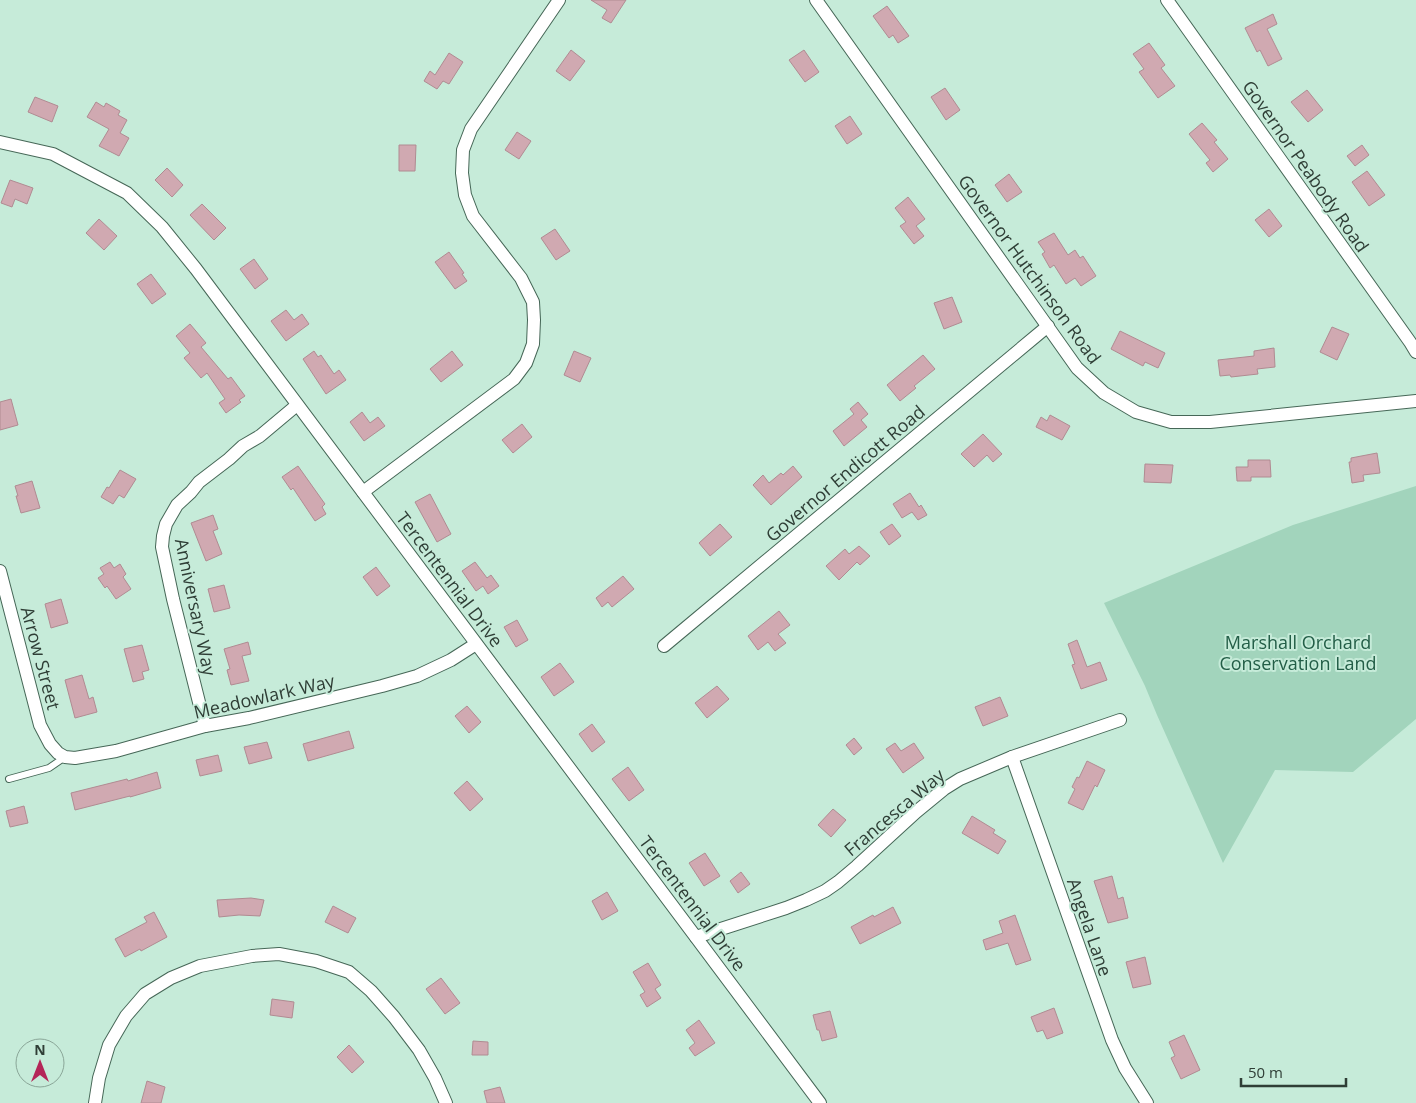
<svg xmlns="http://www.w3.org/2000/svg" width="1416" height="1103" font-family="'Open Sans',sans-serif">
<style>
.green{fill:#a2d4bc}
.building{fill:#d0a9b1;stroke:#b08b92}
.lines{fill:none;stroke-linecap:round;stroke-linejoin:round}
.service-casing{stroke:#466757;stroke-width:8}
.minor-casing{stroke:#466757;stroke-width:14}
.service{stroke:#fff;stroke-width:6}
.minor{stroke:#fff;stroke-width:12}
.labels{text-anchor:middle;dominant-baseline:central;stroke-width:4;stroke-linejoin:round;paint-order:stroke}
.street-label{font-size:18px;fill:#2f3e36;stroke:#c6ebd9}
.park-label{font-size:18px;fill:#235e47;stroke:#c6ebd9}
</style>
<rect width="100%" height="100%" fill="#c6ebd9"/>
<path class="green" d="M1416,486v233l-63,53 -78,-2 -52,93 -66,-148 -12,-29 -41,-83 189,-78z"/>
<g class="building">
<path d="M591,0h35l-15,23 -9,-5 5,-8z"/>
<path d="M887,6l22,30 -11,7 -5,-8 -4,3 -16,-22z"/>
<path d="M1273,14l4,10 -10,5 15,30 -14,7 -8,-16 -3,2 -12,-24z"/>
<path d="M1149,43l16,22 -4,3 14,18 -17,12 -19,-26 5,-3 -11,-15z"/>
<path d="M571,50l14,11 -15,20 -14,-10z"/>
<path d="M804,50l15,22 -14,10 -16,-22z"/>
<path d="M449,53l14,9 -14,22 -6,-3 -6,8 -13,-8 6,-10 5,4z"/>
<path d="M945,88l15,22 -14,10 -15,-23z"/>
<path d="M1307,90l16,20 -15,12 -17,-20z"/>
<path d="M35,97l23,9 -6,16 -24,-10z"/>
<path d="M96,102l8,5 2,-4 14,8 -2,4 9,5 -7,13 9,5 -10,18 -20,-10 10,-17 -22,-12z"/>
<path d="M850,116l12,18 -15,10 -12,-18z"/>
<path d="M1202,123l15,17 -3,2 14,17 -15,13 -7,-9 4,-3 -21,-26z"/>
<path d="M517,132l14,9 -12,18 -14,-9z"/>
<path d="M399,145h17l-1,26h-16z"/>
<path d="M1362,145l7,10 -14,11 -8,-10z"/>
<path d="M167,168l16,17 -11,12 -17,-17z"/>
<path d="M1367,171l18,24 -16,11 -17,-24z"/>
<path d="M1009,174l13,18 -15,10 -12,-17z"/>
<path d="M10,180l23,8 -6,16 -12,-5 -3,8 -11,-4z"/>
<path d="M908,197l17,22 -9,7 8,10 -10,8 -14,-18 6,-4 -11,-14z"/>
<path d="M202,204l24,24 -12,12 -24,-25z"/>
<path d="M1269,209l13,17 -13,11 -14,-17z"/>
<path d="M99,219l18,17 -13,14 -18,-17z"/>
<path d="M555,229l15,22 -14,9 -15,-22z"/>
<path d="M1054,233l14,22 7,-5 5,8 3,-2 13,20 -15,10 -6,-8 -9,6 -12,-19 -4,3 -8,-14 3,-2 -7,-10z"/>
<path d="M449,252l15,21 -2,1 5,7 -12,8 -20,-27z"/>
<path d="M254,259l14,20 -13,10 -15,-20z"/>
<path d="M151,274l15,20 -14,10 -15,-20z"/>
<path d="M952,297l10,25 -18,7 -10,-26z"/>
<path d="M286,310l8,10 8,-6 7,10 -23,17 -15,-20z"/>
<path d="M190,324l16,19 -5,4 27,32 3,-2 14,19 -6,4 2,2 -15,11 -7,-10 6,-4 -18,-26 -6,5 -17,-20 6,-5 -14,-17z"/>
<path d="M1332,327l17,7 -12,26 -17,-8z"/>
<path d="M1120,331l45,22 -7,15 -13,-6 -2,4 -32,-17z"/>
<path d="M1274,348l1,19 -18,2 1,5 -27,3 -1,-2 -10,1 -2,-16 36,-4v-5z"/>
<path d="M314,351l4,6 3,-2 13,19 5,-4 7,10 -20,14 -23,-35z"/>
<path d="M452,351l11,14 -22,17 -11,-13z"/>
<path d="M574,351l17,7 -11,24 -16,-7z"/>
<path d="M923,355l12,14 -21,17 2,2 -16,13 -13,-16z"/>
<path d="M11,399l7,26 -18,5v-28z"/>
<path d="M858,402l10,12 -7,6 6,7 -23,19 -11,-15 21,-17 -4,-5z"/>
<path d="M362,412l8,11 8,-6 7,9 -21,15 -14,-19z"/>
<path d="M1050,415l20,11 -8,14 -26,-13 5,-10 6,4z"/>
<path d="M522,424l10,13 -19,16 -11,-13z"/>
<path d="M983,434l19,20 -9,8 -6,-7 -13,12 -13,-13z"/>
<path d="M1377,453l3,20 -17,2 1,6 -12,2 -3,-21h2v-4z"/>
<path d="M1248,460h22l1,17h-20v4h-14l-1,-14h12z"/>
<path d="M1145,464l28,1 -2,18 -27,-1z"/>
<path d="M298,466l27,38 -3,3 4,7 -11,7 -22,-33 -2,2 -9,-13z"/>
<path d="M793,466l9,11 -31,28 -18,-20 10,-10 6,8 12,-10 2,2z"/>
<path d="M120,470l16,9 -12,19 -5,-3 -6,9 -12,-7 6,-10 2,1z"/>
<path d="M32,481l8,27 -19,5 -5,-17h2l-3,-10z"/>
<path d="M910,493l9,14 2,-2 6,10 -9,5 -6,-8 -10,6 -9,-14z"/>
<path d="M430,494l21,40 -14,8 -22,-40z"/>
<path d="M213,515l5,14 -5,2 9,23 -16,7 -15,-38z"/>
<path d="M720,524l12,13 -22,19 -11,-13z"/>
<path d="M892,524l9,12 -12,9 -9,-13z"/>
<path d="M859,546l11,10 -10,9 -3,-3 -18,18 -13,-14 19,-17 4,5z"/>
<path d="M110,562l4,6 6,-4 6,10 -3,3 8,12 -15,10 -9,-13 -2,2 -7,-10 6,-4 -4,-6z"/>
<path d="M475,562l12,16 4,-3 8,11 -11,8 -5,-8 -7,5 -14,-20z"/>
<path d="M376,567l14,19 -13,10 -14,-19z"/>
<path d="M623,576l11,13 -22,18 -4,-5 -6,5 -6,-9z"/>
<path d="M224,585l6,23 -16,4 -6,-23z"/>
<path d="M61,599l7,24 -17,5 -6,-24z"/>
<path d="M779,611l11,14 -12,9 8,9 -11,8 -7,-9 -10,8 -10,-14z"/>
<path d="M517,620l11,20 -12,7 -12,-20z"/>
<path d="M1077,640l10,27 13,-5 7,18 -26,9 -9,-24 3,-1 -7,-20z"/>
<path d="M248,642l3,12 -9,2 7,25 -18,4 -4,-15 3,-1 -6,-20z"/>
<path d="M142,645l7,25 -7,2 2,7 -11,3 -9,-33z"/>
<path d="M560,663l14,19 -20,14 -13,-19z"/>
<path d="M82,675l7,24 4,-2 4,15 -22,6 -10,-38z"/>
<path d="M717,686l12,13 -22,19 -12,-15z"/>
<path d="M1000,697l8,19 -25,10 -8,-19z"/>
<path d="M467,706l14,16 -12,11 -14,-17z"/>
<path d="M592,724l13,18 -13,10 -13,-18z"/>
<path d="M349,731l5,17 -46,13 -5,-17z"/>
<path d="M854,738l8,10 -8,7 -8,-10z"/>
<path d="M267,742l5,16 -23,6 -5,-17z"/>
<path d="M895,743l6,8 13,-8 10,15 -21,15 -17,-24z"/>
<path d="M218,755l4,16 -22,5 -4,-16z"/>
<path d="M1087,761l18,9 -8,17 -2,-2 -12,25 -15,-7 7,-14 -3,-2 5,-10 2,1z"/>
<path d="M628,767l16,23 -15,11 -17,-22z"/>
<path d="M157,772l4,16 -31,9v-1l-55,14 -4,-17 56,-14 1,2z"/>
<path d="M467,781l16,18 -13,12 -16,-18z"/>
<path d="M24,806l4,17 -18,4 -4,-16z"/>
<path d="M833,809l13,11 -15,17 -13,-12z"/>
<path d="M972,816l23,14 -2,3 13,8 -8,13 -36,-21z"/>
<path d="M705,853l15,23 -16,10 -15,-23z"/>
<path d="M741,872l9,12 -12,9 -8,-12z"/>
<path d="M1112,876l6,23 5,-2 5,21 -20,5 -14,-42z"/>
<path d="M607,892l11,19 -16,9 -10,-19z"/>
<path d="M251,898l13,2 -4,16 -21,-1 -20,2 -2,-17z"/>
<path d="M333,906l23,12 -8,15 -23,-11z"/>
<path d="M893,907l8,16 -41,21 -9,-17 22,-12 1,2z"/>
<path d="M154,912l13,25 -26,14 -1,-2 -15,8 -10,-18 32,-17 -3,-5z"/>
<path d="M1015,915l16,45 -15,5 -8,-22 -22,7 -3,-10 20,-7 -4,-12z"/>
<path d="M1145,957l6,27 -18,4 -7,-26z"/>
<path d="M648,963l13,22 -6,4 6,9 -14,9 -7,-12 5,-3 -12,-20z"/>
<path d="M441,978l19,25 -15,11 -19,-25z"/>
<path d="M272,999l22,3 -2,16 -22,-3z"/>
<path d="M1054,1008l9,25 -16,6 -4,-9 -6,2 -6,-15z"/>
<path d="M830,1011l7,26 -15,4 -3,-11h-2l-4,-15z"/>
<path d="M699,1020l16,23 -20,13 -6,-8 6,-5 -9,-13z"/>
<path d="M1184,1035l16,35 -19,9 -10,-21 4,-2 -6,-14z"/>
<path d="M473,1041l15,1v13h-16z"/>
<path d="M349,1045l15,17 -12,11 -15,-16z"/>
<path d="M147,1081l18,6 -4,16h-20z"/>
<path d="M500,1087l5,16h-18l-3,-12z"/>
</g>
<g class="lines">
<defs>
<path id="service" d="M9,779l40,-11 16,-11"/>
<g id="minor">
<path d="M816,0l261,368 27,25 32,19 35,10h39l206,-21"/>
<path d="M1167,0l243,342 6,10"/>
<path d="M0,142l53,12 74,39 35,34 34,42 624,834"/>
<path d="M363,492l151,-113 12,-16 7,-19 1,-24 -1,-18 -12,-24 -48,-62 -8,-21 -3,-22 1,-23 8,-21 88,-129"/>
<path d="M0,571l40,154 10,19 8,9 7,4 10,1 41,-7 89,-25 44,-8 133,-32 35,-10 34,-16 25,-16"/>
<path d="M664,646l384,-320"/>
<path d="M205,726l-32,-127 -11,-52 1,-11 3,-12 11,-19 14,-13 8,-10 30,-23 14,-13 17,-10 37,-31"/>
<path d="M1012,757l100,283 13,28 22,35"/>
<path d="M696,937l90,-29 20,-8 19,-9 13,-9 19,-16 59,-54 28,-23 16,-10 52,-22 108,-37"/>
<path d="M95,1103l4,-25 10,-33 17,-29 19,-22 26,-16 29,-12 52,-10 27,-2 37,7 33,11 22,19 23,26 25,33 16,28 11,25"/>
</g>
</defs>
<use href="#service" class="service-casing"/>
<use href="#minor" class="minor-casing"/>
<use href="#service" class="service"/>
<use href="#minor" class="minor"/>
</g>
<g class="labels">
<g class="street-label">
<text transform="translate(1306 166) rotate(55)">Governor Peabody Road</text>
<text transform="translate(1030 269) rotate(54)">Governor Hutchinson Road</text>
<text transform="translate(845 473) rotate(-40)">Governor Endicott Road</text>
<text transform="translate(450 579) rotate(53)">Tercentennial Drive</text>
<text transform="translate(196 607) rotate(78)">Anniversary Way</text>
<text transform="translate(41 658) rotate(75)">Arrow Street</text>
<text transform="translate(264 696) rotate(-13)">Meadowlark Way</text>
<text transform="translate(894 812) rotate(-40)">Francesca Way</text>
<text transform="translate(693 903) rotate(53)">Tercentennial Drive</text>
<text transform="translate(1090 927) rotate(71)">Angela Lane</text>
</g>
<g class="park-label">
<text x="1298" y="642">Marshall Orchard<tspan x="1298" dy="21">Conservation Land</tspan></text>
</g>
</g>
<g transform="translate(40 1063)"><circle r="24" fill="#c6ebd9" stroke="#8aa698"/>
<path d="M0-4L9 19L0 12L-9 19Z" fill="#b42658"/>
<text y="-8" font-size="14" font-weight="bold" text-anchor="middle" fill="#2f3e36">N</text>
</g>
<path d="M1241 1078v8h105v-8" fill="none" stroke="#2f3e36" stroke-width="2.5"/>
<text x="1248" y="1078" font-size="15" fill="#2f3e36" stroke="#c6ebd9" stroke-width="4" paint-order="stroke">50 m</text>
</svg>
